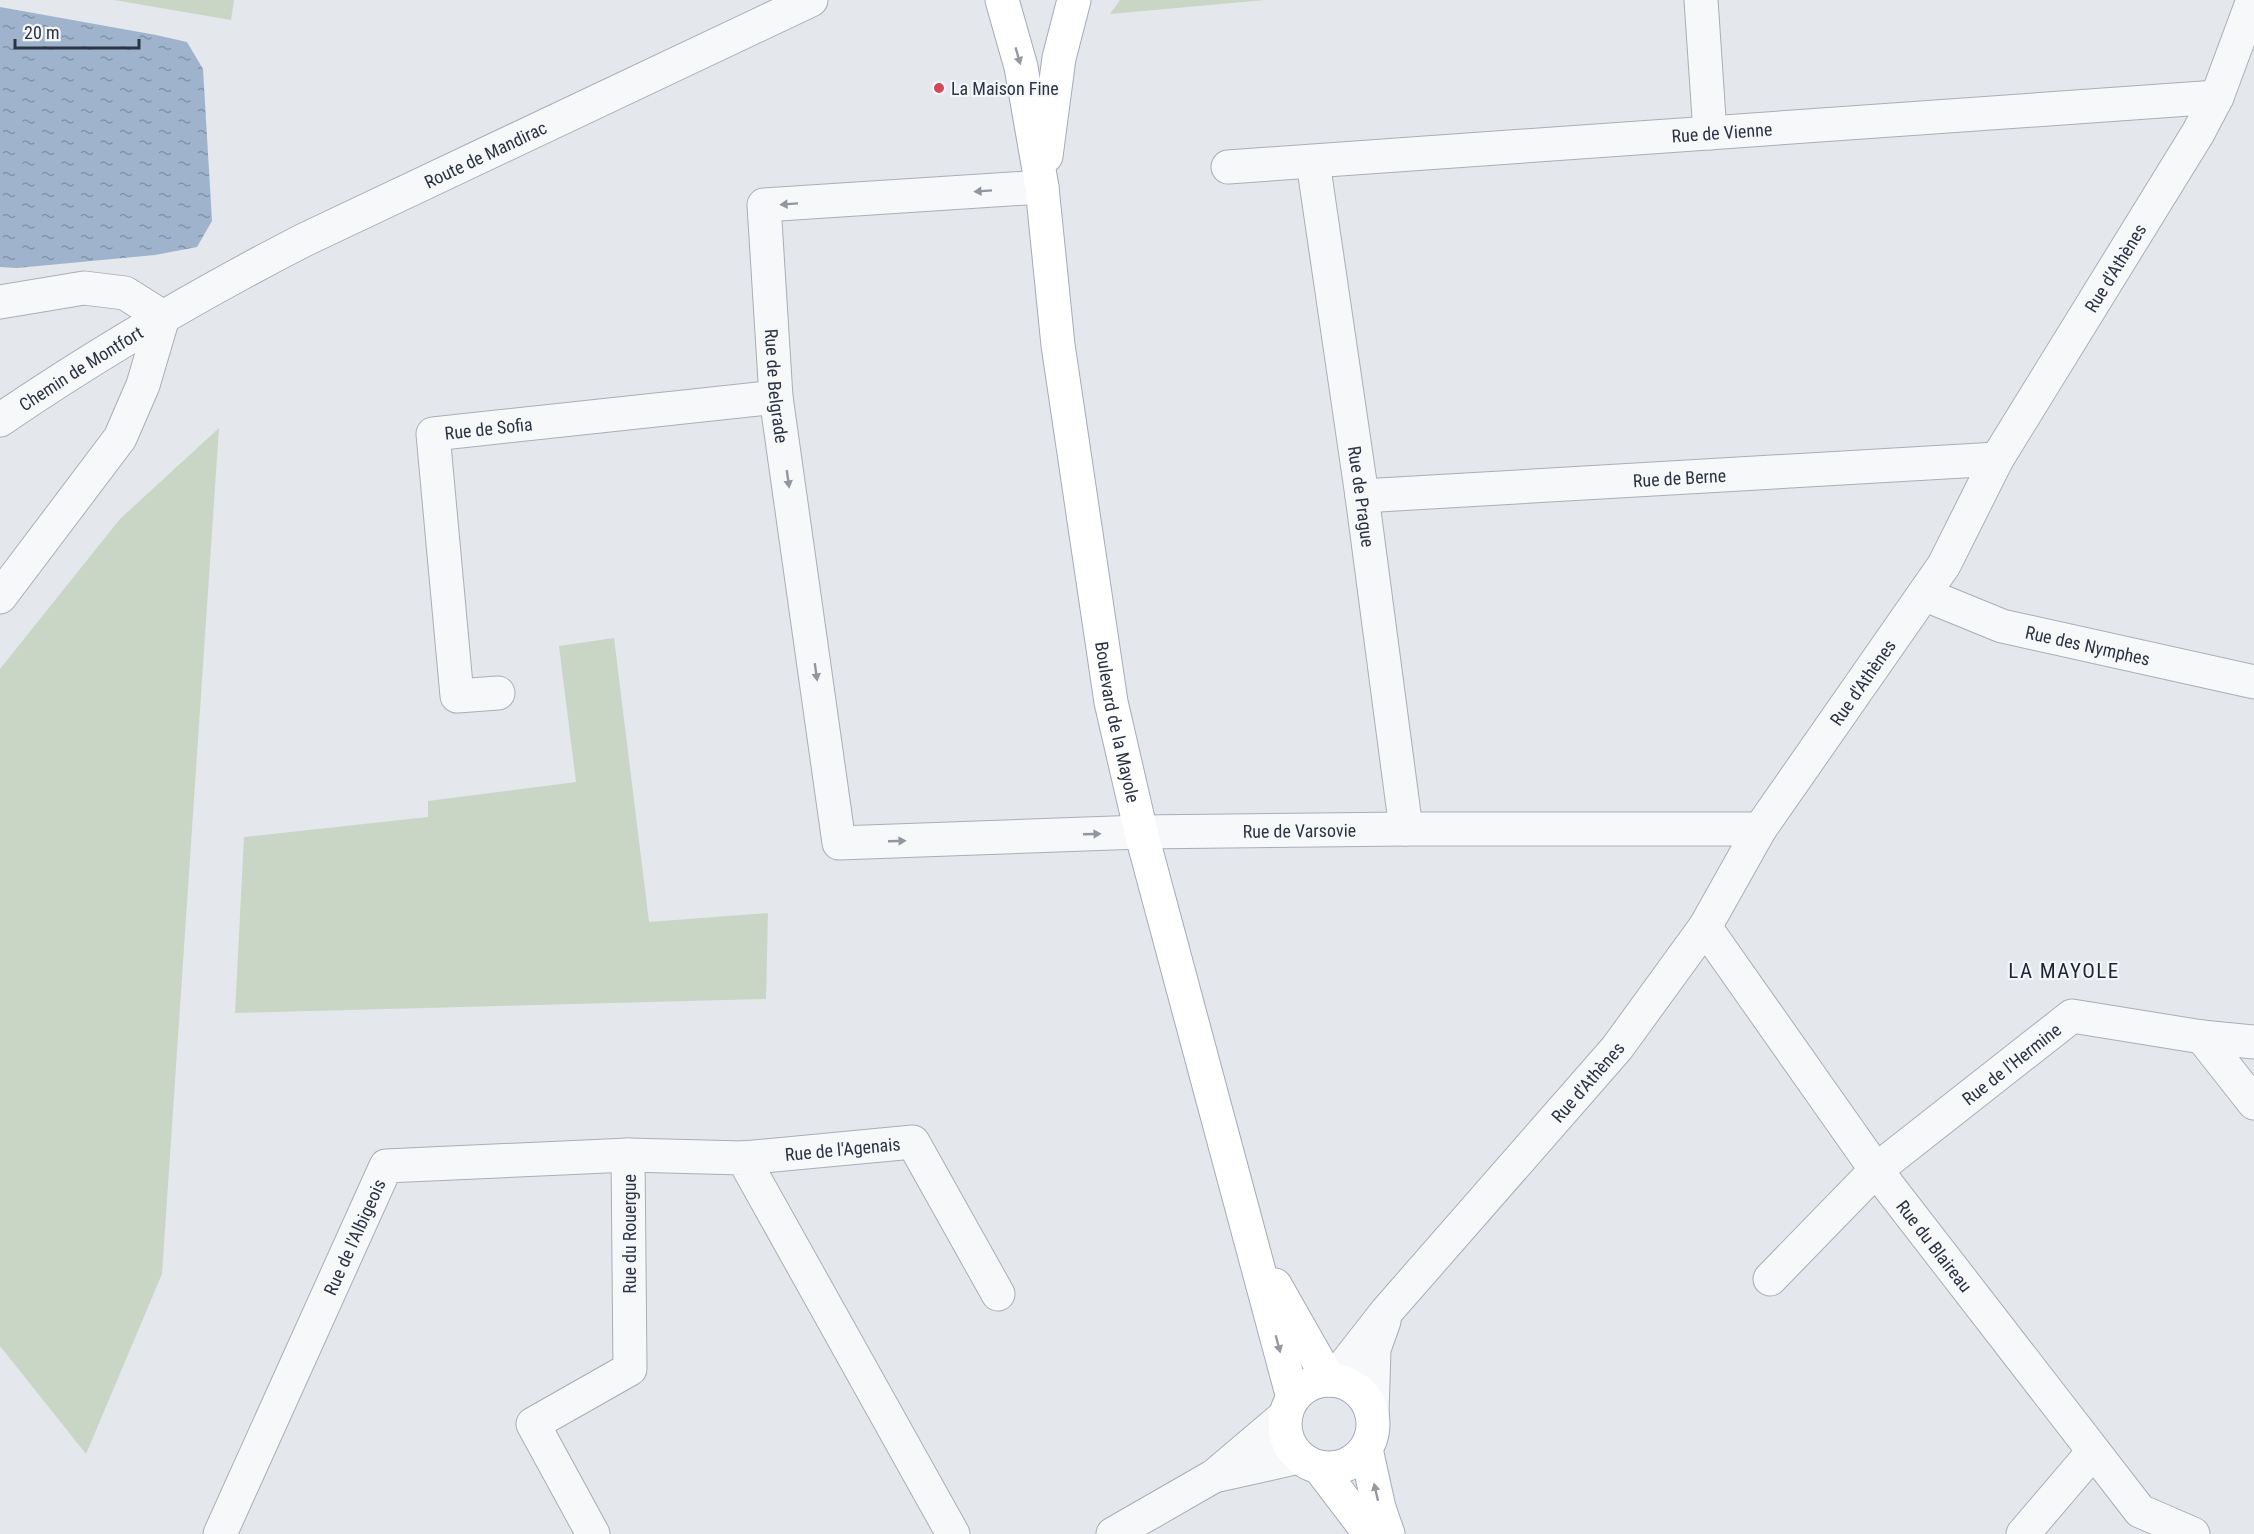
<svg xmlns="http://www.w3.org/2000/svg" width="2254" height="1534" font-family="'Roboto Condensed',sans-serif">
<style>
.green{fill:#c9d6c5}
.water{fill:url(#water-ripples)}
.lines{fill:none;stroke-linecap:round;stroke-linejoin:round}
.minor-casing{stroke:#a9aeb7;stroke-width:35}
.major-casing{stroke:#a3abb8;stroke-width:35}
.minor{stroke:#f7f8fa;stroke-width:33}
.major{stroke:#fff;stroke-width:33}
.oneway{fill:#959aa2}
.oneway2{fill:#9196a0}
.poi-dot{fill:#d1495b;stroke:#f4f6f9;stroke-width:2}
.labels{text-anchor:middle;dominant-baseline:central;stroke-width:4.5;stroke-linejoin:round;paint-order:stroke}
.poi-label{font-size:18px;fill:#2b3445;stroke:#f4f6f9;text-anchor:start}
.street-label{font-size:18px;fill:#2b3445;stroke:#f4f6f9}
.quarter-label{font-size:21px;letter-spacing:1.5px;fill:#1d2536;stroke:#f4f6f9}
</style>
<defs>
<pattern id="water-ripples" width="26" height="14" patternUnits="userSpaceOnUse" patternTransform="scale(1.5)"><rect width="26" height="14" fill="#9fb4cc"/><path d="M2 4q2-2 4 0t4 0M15 11q2-2 4 0t4 0" fill="none" stroke="#8293a7"/></pattern>
</defs>
<rect width="100%" height="100%" fill="#e4e7ec"/>
<g class="green">
<path d="M114,0h120l-3,20z"/>
<path d="M1120,0h145l-155,14z"/>
<path d="M219,428l-57,846 -76,180 -86,-108v-677l120,-150z"/>
<path d="M614,638l35,284 119,-9 -2,86 -531,14 9,-176 184,-20v-16l148,-19 -17,-136z"/>
</g>
<path class="water" d="M0,7l156,28 31,7 16,27 9,152 -15,26 -42,8 -138,13 -17,-1z"/>
<g class="lines">
<defs>
<g id="minor">
<path d="M1701,0l9,133"/>
<path id="s1" d="M1313,162l49,334 44,333"/>
<path id="s2" d="M1228,167l989,-70"/>
<path id="s3" d="M1042,187l-278,18 12,192 63,446 302,-11 265,-3h354"/>
<path d="M0,302l84,-14 41,5 38,24"/>
<path id="s4" d="M0,420c97,-66 199,-126 304,-180l507,-240"/>
<path id="s5" d="M1362,496l635,-37"/>
<path id="s6" d="M1926,595l76,31 252,56"/>
<path d="M0,597l120,-159 23,-53 20,-68"/>
<path id="s7" d="M498,693l-41,3 -24,-262 343,-37"/>
<path id="s8" d="M1705,927l171,243 264,341 53,23"/>
<path d="M2202,1037l52,66"/>
<path id="s9" d="M743,1158l170,-16 85,152"/>
<path id="s10" d="M1770,1279l106,-109 196,-154 130,21 52,5"/>
<path id="s11" d="M1333,1380l54,-69 230,-263 88,-121 55,-98 184,-264 53,-106 201,-326 19,-36 36,-97"/>
<path d="M1372,1414l2,-65 10,-28"/>
<path d="M1219,1475l80,-18"/>
<path id="s12" d="M220,1534l166,-368 242,-11 115,3 210,376"/>
<path d="M593,1534l-60,-110 97,-55 -2,-214"/>
<path d="M1113,1534l101,-58 72,-61"/>
<path d="M2023,1534l70,-82"/>
</g>
<g id="major">
<path id="s13" d="M1002,0l19,67 21,120 16,158 53,357 30,130 152,566"/>
<path d="M1046,156l13,-98 15,-58"/>
<path d="M1275,1285l54,95"/>
<circle cx="1329" cy="1424" r="44"/>
<path d="M1366,1449l13,59 9,26"/>
<path d="M1319,1467l51,67"/>
</g>
</defs>
<use href="#minor" class="minor-casing"/>
<use href="#major" class="major-casing"/>
<use href="#minor" class="minor"/>
<use href="#major" class="major"/>
</g>
<defs><path id="oneway-solid" d="M-6-.8H1V-3.2L6.5 0L1 3.2V.8H-6Z" transform="scale(1.5)"/></defs>
<g class="oneway">
<use href="#oneway-solid" transform="translate(1018 56) rotate(74)"/>
<use href="#oneway-solid" transform="translate(1278 1344) rotate(75)"/>
<use href="#oneway-solid" transform="translate(1376 1492) rotate(-103)"/>
</g>
<g class="oneway2">
<use href="#oneway-solid" transform="translate(983 191) rotate(176)"/>
<use href="#oneway-solid" transform="translate(789 204) rotate(176)"/>
<use href="#oneway-solid" transform="translate(788 479) rotate(82)"/>
<use href="#oneway-solid" transform="translate(816 672) rotate(82)"/>
<use href="#oneway-solid" transform="translate(1092 834) rotate(-2)"/>
<use href="#oneway-solid" transform="translate(897 841) rotate(-2)"/>
</g>
<circle class="poi-dot" cx="939" cy="88" r="6"/>
<g class="labels">
<g class="poi-label">
<text x="951" y="88">La Maison Fine</text>
</g>
<g class="street-label">
<text stroke="none"><textPath href="#s2" startOffset="495">Rue de Vienne</textPath></text>
<text stroke="none"><textPath href="#s4" startOffset="554">Route de Mandirac</textPath></text>
<text stroke="none"><textPath href="#s11" startOffset="1364">Rue d'Athènes</textPath></text>
<text stroke="none"><textPath href="#s4" startOffset="96">Chemin de Montfort</textPath></text>
<text stroke="none"><textPath href="#s3" startOffset="460">Rue de Belgrade</textPath></text>
<text stroke="none"><textPath href="#s7" startOffset="360">Rue de Sofia</textPath></text>
<text stroke="none"><textPath href="#s5" startOffset="318">Rue de Berne</textPath></text>
<text stroke="none"><textPath href="#s1" startOffset="338">Rue de Prague</textPath></text>
<text stroke="none"><textPath href="#s6" startOffset="170">Rue des Nymphes</textPath></text>
<text stroke="none"><textPath href="#s11" startOffset="878">Rue d'Athènes</textPath></text>
<text stroke="none"><textPath href="#s13" startOffset="732">Boulevard de la Mayole</textPath></text>
<text stroke="none"><textPath href="#s3" startOffset="1382">Rue de Varsovie</textPath></text>
<text stroke="none"><textPath href="#s10" startOffset="324">Rue de l'Hermine</textPath></text>
<text stroke="none"><textPath href="#s11" startOffset="392">Rue d'Athènes</textPath></text>
<text stroke="none"><textPath href="#s9" startOffset="100">Rue de l'Agenais</textPath></text>
<text transform="translate(629 1234) rotate(-90)">Rue du Rouergue</text>
<text stroke="none"><textPath href="#s12" startOffset="326">Rue de l'Albigeois</textPath></text>
<text stroke="none"><textPath href="#s8" startOffset="393">Rue du Blaireau</textPath></text>
</g>
<g class="quarter-label">
<text x="2064" y="971">LA MAYOLE</text>
</g>
</g>
<path d="M15 39v9h124v-9" fill="none" stroke="#2b3445" stroke-width="3"/>
<text x="24" y="39" font-size="18" fill="#2b3445" stroke="#f4f6f9" stroke-width="4.5" paint-order="stroke">20 m</text>
</svg>
